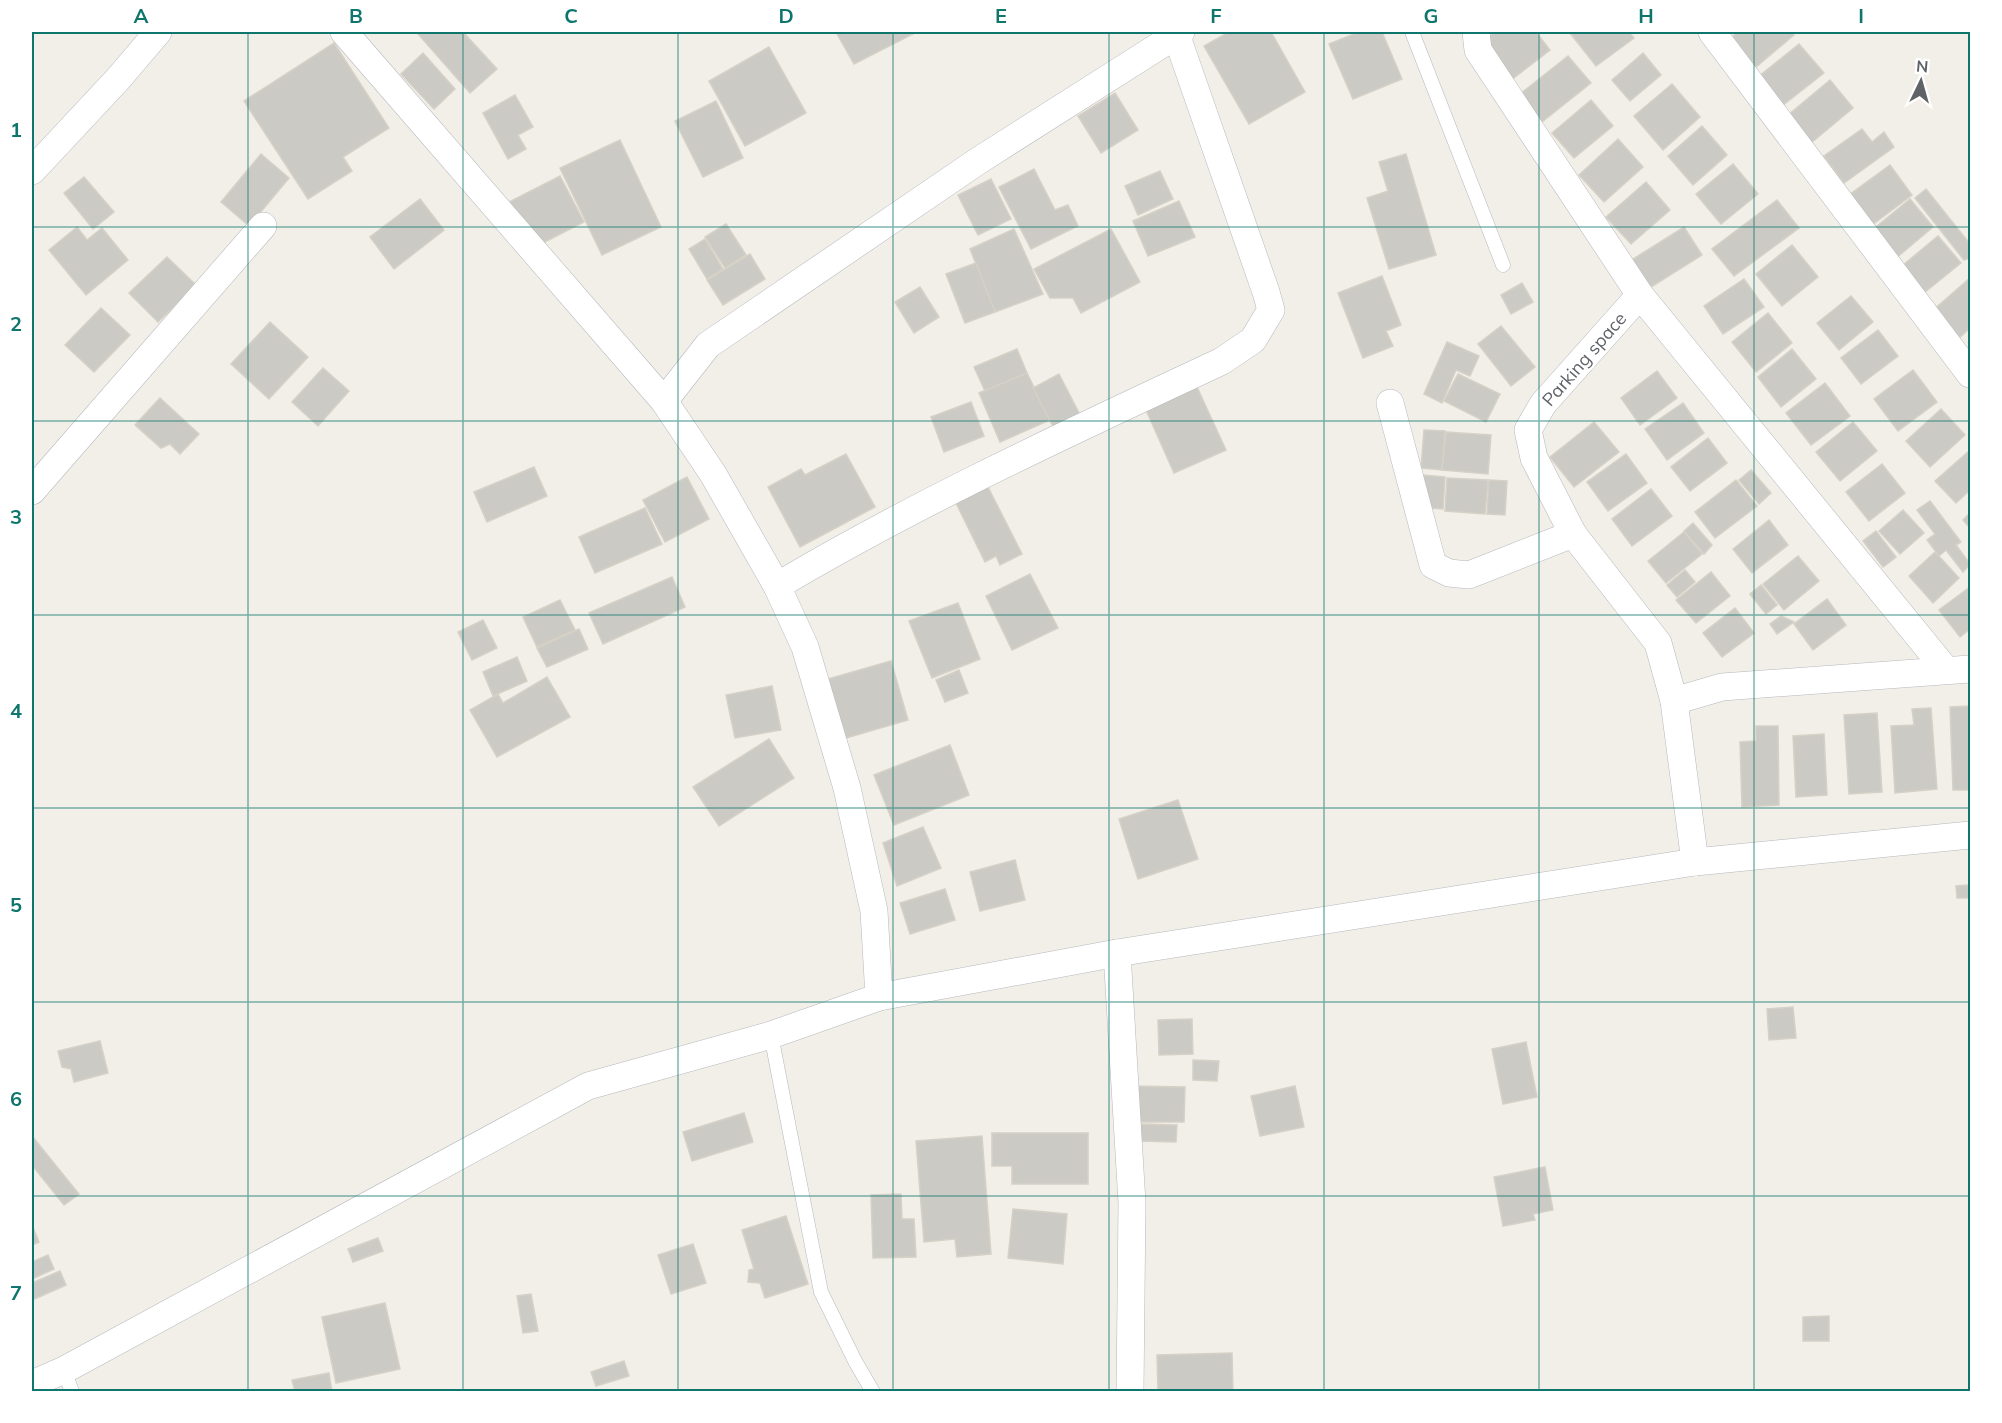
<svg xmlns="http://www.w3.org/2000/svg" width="2002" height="1423" font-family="Mulish,sans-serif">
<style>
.building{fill:#cccac5;stroke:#d6d1c6;stroke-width:1.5}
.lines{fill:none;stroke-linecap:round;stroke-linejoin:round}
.service-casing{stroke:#b5b8bc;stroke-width:15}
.minor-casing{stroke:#b5b8bc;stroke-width:28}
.service{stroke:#fff;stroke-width:14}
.minor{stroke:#fff;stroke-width:27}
.grid{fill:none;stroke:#0f766e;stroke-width:1.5;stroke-opacity:0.55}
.labels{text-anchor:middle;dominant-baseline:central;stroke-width:4.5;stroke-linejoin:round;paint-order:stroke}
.street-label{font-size:18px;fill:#5f6368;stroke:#fff}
.neatline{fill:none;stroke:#0f766e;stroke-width:2}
.grid-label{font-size:20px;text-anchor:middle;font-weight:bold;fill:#0f766e}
</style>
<rect width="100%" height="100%" fill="#f1efe8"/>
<g class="building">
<path d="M421,32h42l34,37 -27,24 -52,-59z"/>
<path d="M836,32h76l1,2 -59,30z"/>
<path d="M1229,32h42l34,60 -56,32 -45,-78z"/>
<path d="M1359,32h23l20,47 -49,20 -24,-55z"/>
<path d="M1495,32h41l14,18 -44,34 -29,-38z"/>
<path d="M1572,32h57l5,6 -38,28 -26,-33z"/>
<path d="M1738,32h53l3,3 -38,32 -25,-29z"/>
<path d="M334,43l55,85 -46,29 9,14 -44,28 -64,-98z"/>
<path d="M1799,44l25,29 -42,33 -24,-29z"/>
<path d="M769,47l37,66 -61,33 -36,-65z"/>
<path d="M423,53l32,36 -21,20 -33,-35z"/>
<path d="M1643,53l18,22 -31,26 -18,-21z"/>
<path d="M1568,56l23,27 -49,39 -22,-28z"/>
<path d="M1830,80l23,28 -42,35 -23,-28z"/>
<path d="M1672,84l28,33 -37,33 -29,-34z"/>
<path d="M1115,93l23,37 -37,23 -23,-37z"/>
<path d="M515,95l18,32 -15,8 8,14 -18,10 -25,-46z"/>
<path d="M1591,100l22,26 -39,32 -22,-25z"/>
<path d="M716,101l27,57 -40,19 -28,-56z"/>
<path d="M1702,126l25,29 -34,30 -25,-29z"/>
<path d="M1862,129l10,13 12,-10 10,15 -50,36 -20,-27z"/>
<path d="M1618,139l25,28 -39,35 -25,-27z"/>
<path d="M620,140l41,87 -59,28 -42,-87z"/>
<path d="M261,154l28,24 -40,48 -28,-24z"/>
<path d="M1406,154l30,101 -47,14 -22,-71 21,-7 -9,-29z"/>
<path d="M1733,164l25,30 -37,30 -25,-30z"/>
<path d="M1890,165l22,30 -40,30 -23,-30z"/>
<path d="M1034,169l21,41 13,-5 10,21 -47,23 -32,-62z"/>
<path d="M1160,171l13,28 -35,16 -13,-29z"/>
<path d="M560,176l24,46 -51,26 -24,-46z"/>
<path d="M84,177l30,35 -21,17 -29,-36z"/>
<path d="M991,179l20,40 -33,16 -20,-40z"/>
<path d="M1646,182l24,28 -39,34 -25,-27z"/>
<path d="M1926,189l44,55v14l-6,2 -49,-62z"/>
<path d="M420,199l24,31 -50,39 -24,-32z"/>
<path d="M1910,199l23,28 -38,32 -24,-28z"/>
<path d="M1777,200l22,28 -65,48 -22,-27z"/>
<path d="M1179,201l16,36 -47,19 -15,-35z"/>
<path d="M726,224l20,31 -21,13 -20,-31z"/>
<path d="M77,227l10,13 15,-12 26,32 -42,35 -37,-45z"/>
<path d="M1684,227l18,28 -54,34 -18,-28z"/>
<path d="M1014,229l29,65 -48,18 -25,-63z"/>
<path d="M1111,229l29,53 -59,31 -8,-15h-23l-16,-29z"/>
<path d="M1938,236l23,27 -42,34 -22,-27z"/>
<path d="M705,239l18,30 -16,10 -18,-30z"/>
<path d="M1792,245l26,32 -36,29 -26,-32z"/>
<path d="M750,254l15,25 -42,26 -16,-25z"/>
<path d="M167,257l29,28 -38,37 -29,-29z"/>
<path d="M976,263l19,49 -30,11 -19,-49z"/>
<path d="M1382,276l19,49 -15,6 7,15 -30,12 -25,-65z"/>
<path d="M1970,278v50l-14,13 -25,-29z"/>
<path d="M1744,279l20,28 -41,27 -19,-28z"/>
<path d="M1522,283l11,19 -22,12 -10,-19z"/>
<path d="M920,287l19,30 -25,16 -19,-31z"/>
<path d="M1851,296l22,26 -34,28 -22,-27z"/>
<path d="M101,308l29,27 -36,37 -29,-27z"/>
<path d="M1768,313l24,30 -36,29 -24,-30z"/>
<path d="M270,322l38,35 -39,42 -38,-35z"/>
<path d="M1501,326l34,41 -24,19 -33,-42z"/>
<path d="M1878,330l20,26 -37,28 -20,-26z"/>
<path d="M1447,342l32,14 -9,20 -14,-6 -14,33 -18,-9z"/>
<path d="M1017,349l10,24 -42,18 -11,-24z"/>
<path d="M1792,349l24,30 -35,28 -23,-30z"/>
<path d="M323,368l26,23 -31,35 -26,-24z"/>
<path d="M1913,370l24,32 -39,29 -24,-32z"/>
<path d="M1657,371l20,27 -37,27 -19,-27z"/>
<path d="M1027,373l23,47 -50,22 -21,-49z"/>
<path d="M1059,374l21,41 -26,13 -21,-40z"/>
<path d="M1458,374l42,20 -14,28 -42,-21z"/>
<path d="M1825,383l25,33 -39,29 -25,-32z"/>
<path d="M1197,387l29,63 -52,23 -28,-63z"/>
<path d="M160,398l39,36 -19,20 -10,-10 -9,4 -26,-23z"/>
<path d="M971,402l13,34 -40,16 -13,-35z"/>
<path d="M1683,403l21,30 -37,27 -22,-31z"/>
<path d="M1941,409l24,26 -35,32 -24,-26z"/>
<path d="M1594,422l25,30 -45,35 -24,-30z"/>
<path d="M1853,422l24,29 -37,30 -24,-29z"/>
<path d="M1424,430l21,1 -3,39 -21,-2z"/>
<path d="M1446,432l45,3 -3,39 -46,-4z"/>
<path d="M1708,438l19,25 -37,28 -19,-24z"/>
<path d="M1969,451l1,2v37l-14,13 -21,-22z"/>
<path d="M846,454l29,53 -75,40 -32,-60 33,-18 4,6z"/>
<path d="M1626,454l21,29 -39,28 -21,-29z"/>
<path d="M1882,464l23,29 -36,28 -23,-29z"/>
<path d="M534,467l13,29 -60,26 -13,-30z"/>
<path d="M1751,470l20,23 -12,11 -20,-24z"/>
<path d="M1422,475l23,2 -2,32 -12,-1z"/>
<path d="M687,477l22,42 -44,23 -22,-42z"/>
<path d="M1447,478l41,2 -3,34 -40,-3z"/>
<path d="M1489,480l18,1 -2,34 -18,-1z"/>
<path d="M1736,480l21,26 -42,32 -20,-26z"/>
<path d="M987,485l35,69 -22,11 -4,-9 -11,6 -30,-61z"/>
<path d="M1651,489l21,27 -40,30 -20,-27z"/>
<path d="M1930,501l31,41 -5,3 14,19 -7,8 -17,-22 -7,6 -12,-16 8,-6 -18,-24z"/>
<path d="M645,508l17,36 -67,29 -16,-36z"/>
<path d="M1903,510l21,23 -24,21 -21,-23z"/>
<path d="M1970,513v15l-7,-8z"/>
<path d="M1769,520l19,25 -36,28 -19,-24z"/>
<path d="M1693,523l19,22 -8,9 -20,-23z"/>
<path d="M1876,531l20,26 -13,10 -20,-26z"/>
<path d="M1684,532l18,22 -36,29 -18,-22z"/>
<path d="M1935,552l24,26 -26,25 -24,-27z"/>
<path d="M1798,556l21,25 -35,29 -21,-26z"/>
<path d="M1685,570l10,12 -18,15 -10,-12z"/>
<path d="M1711,572l19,24 -34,27 -20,-23z"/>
<path d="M1030,574l28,54 -46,22 -26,-54z"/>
<path d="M672,577l13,30 -82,37 -14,-31z"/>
<path d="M1761,585l16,20 -11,9 -16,-20z"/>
<path d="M1970,587v42l-10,8 -21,-27z"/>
<path d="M1827,599l19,26 -33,25 -19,-26z"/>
<path d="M560,600l15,30 -38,17 -14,-30z"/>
<path d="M958,603l22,56 -48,19 -23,-57z"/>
<path d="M1735,608l19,25 -32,24 -19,-24z"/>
<path d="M1781,616l13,6 -17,12 -7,-10z"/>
<path d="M483,620l14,28 -25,12 -14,-28z"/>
<path d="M579,629l9,20 -41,18 -10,-19z"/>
<path d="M517,657l10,24 -34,15 -10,-24z"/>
<path d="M891,661l17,59 -62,18 -18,-59z"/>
<path d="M959,670l9,23 -23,9 -9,-22z"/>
<path d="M547,677l23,40 -73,40 -27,-47 28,-16 5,9z"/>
<path d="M772,686l9,44 -46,8 -9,-43z"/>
<path d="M1970,706v84h-17l-3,-83z"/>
<path d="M1931,708l6,81 -42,4 -4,-67 23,-1 -2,-16z"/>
<path d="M1877,713l5,79 -33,2 -5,-79z"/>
<path d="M1756,726h22l1,79 -37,2 -2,-65 16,-1z"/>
<path d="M1824,734l3,61 -31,2 -3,-61z"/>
<path d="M769,739l25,39 -75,48 -26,-39z"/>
<path d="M950,745l19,50 -75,30 -20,-50z"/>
<path d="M1178,800l20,59 -60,20 -19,-60z"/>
<path d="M923,827l18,41 -44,18 -14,-43z"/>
<path d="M1015,860l10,40 -45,11 -10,-39z"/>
<path d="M1968,885l1,13h-12l-1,-12z"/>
<path d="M945,889l10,31 -45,14 -10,-31z"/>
<path d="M1793,1007l3,31 -27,2 -2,-31z"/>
<path d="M1192,1019l1,35 -34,1 -1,-35z"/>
<path d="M100,1041l8,32 -34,9 -3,-13 -9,-2 -4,-16z"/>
<path d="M1526,1042l11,55 -34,7 -11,-55z"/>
<path d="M1193,1060l26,1 -2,20 -24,-1z"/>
<path d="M1131,1086l54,1 -1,35h-54z"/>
<path d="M1295,1086l9,41 -44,9 -9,-40z"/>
<path d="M744,1113l9,29 -61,19 -9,-29z"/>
<path d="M1140,1124l37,1 -1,17 -36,-1z"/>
<path d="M992,1133h96v51h-76v-18h-20z"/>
<path d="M32,1136l47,58 -15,11 -32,-40z"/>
<path d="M982,1136l9,118 -34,3 -2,-18 -31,3 -8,-101z"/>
<path d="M1545,1167l8,43 -20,4 2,6 -32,6 -9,-49z"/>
<path d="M901,1194l1,25h12l2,38 -43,1 -2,-63z"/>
<path d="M1013,1209l54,5 -4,50 -55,-6z"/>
<path d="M786,1216l22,68 -43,14 -5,-15 -12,-1 1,-12 5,-1 -12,-39z"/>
<path d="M32,1225l7,17 -7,3z"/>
<path d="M378,1238l5,13 -30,11 -5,-13z"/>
<path d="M693,1244l13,39 -35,11 -13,-39z"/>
<path d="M48,1255l6,14 -22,10v-17z"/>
<path d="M60,1271l6,14 -34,15v-17z"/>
<path d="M531,1294l7,37 -15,2 -6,-37z"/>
<path d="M385,1303l15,66 -64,14 -14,-66z"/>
<path d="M1829,1316v25h-26v-24z"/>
<path d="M1232,1353l1,39h-75l-1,-37z"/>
<path d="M624,1361l5,15 -33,10 -5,-14z"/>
<path d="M329,1373l3,19h-37l-3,-12z"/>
</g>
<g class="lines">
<defs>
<g id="service">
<path d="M1412,32l91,233"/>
<path d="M771,1035l50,257 34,69 18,31"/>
<path d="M64,1370l8,22"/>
</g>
<g id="minor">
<path d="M344,32l320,369 49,73 64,112 28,61 42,141 27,123 5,86"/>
<path d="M1476,32l2,18 162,245"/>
<path d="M1712,32l258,342"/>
<path d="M32,171l86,-92 40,-47"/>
<path d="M664,401l44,-56 270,-184 203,-129"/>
<path d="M1390,403l43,162 16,8 20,2 104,-41"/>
<path d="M32,491l231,-265"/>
<path d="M777,586c143,-85 294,-154 445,-225l31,-21 18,-30 -5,-18 -90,-258"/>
<path d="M1946,670l-306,-375 -97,109 -15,26 6,28 39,76 85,109 16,58 48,-14 248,-18"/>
<path d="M1674,701l21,161"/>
<path d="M1117,953l15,250 -2,189"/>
<path d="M32,1384l32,-14 524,-284 183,-51 108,-38 238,-44 578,-91 275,-27"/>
</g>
</defs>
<use href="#service" class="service-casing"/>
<use href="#minor" class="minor-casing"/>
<use href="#service" class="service"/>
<use href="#minor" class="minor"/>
</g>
<path class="grid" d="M248,32v1360M463,32v1360M678,32v1360M893,32v1360M1109,32v1360M1324,32v1360M1539,32v1360M1754,32v1360M32,227h1938M32,421h1938M32,615h1938M32,808h1938M32,1002h1938M32,1196h1938"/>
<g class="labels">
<g class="street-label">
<text transform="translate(1584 359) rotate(-49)">Parking space</text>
</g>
</g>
<rect width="2002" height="1423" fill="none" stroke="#ffffff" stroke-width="66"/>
<g transform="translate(1921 81) rotate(5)" stroke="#ffffff" stroke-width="4.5" paint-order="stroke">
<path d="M0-4.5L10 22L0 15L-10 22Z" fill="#5f6368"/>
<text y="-9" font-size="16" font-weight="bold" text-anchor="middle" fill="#5f6368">N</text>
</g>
<rect x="33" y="33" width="1936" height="1357" class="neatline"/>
<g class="grid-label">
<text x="141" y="23">A</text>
<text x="356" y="23">B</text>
<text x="571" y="23">C</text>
<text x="786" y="23">D</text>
<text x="1001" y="23">E</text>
<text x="1216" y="23">F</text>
<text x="1431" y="23">G</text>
<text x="1646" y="23">H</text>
<text x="1861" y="23">I</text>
<text x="16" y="137">1</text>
<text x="16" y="331">2</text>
<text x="16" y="524">3</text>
<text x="16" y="718">4</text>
<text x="16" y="912">5</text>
<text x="16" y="1106">6</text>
<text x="16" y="1300">7</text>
</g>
</svg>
